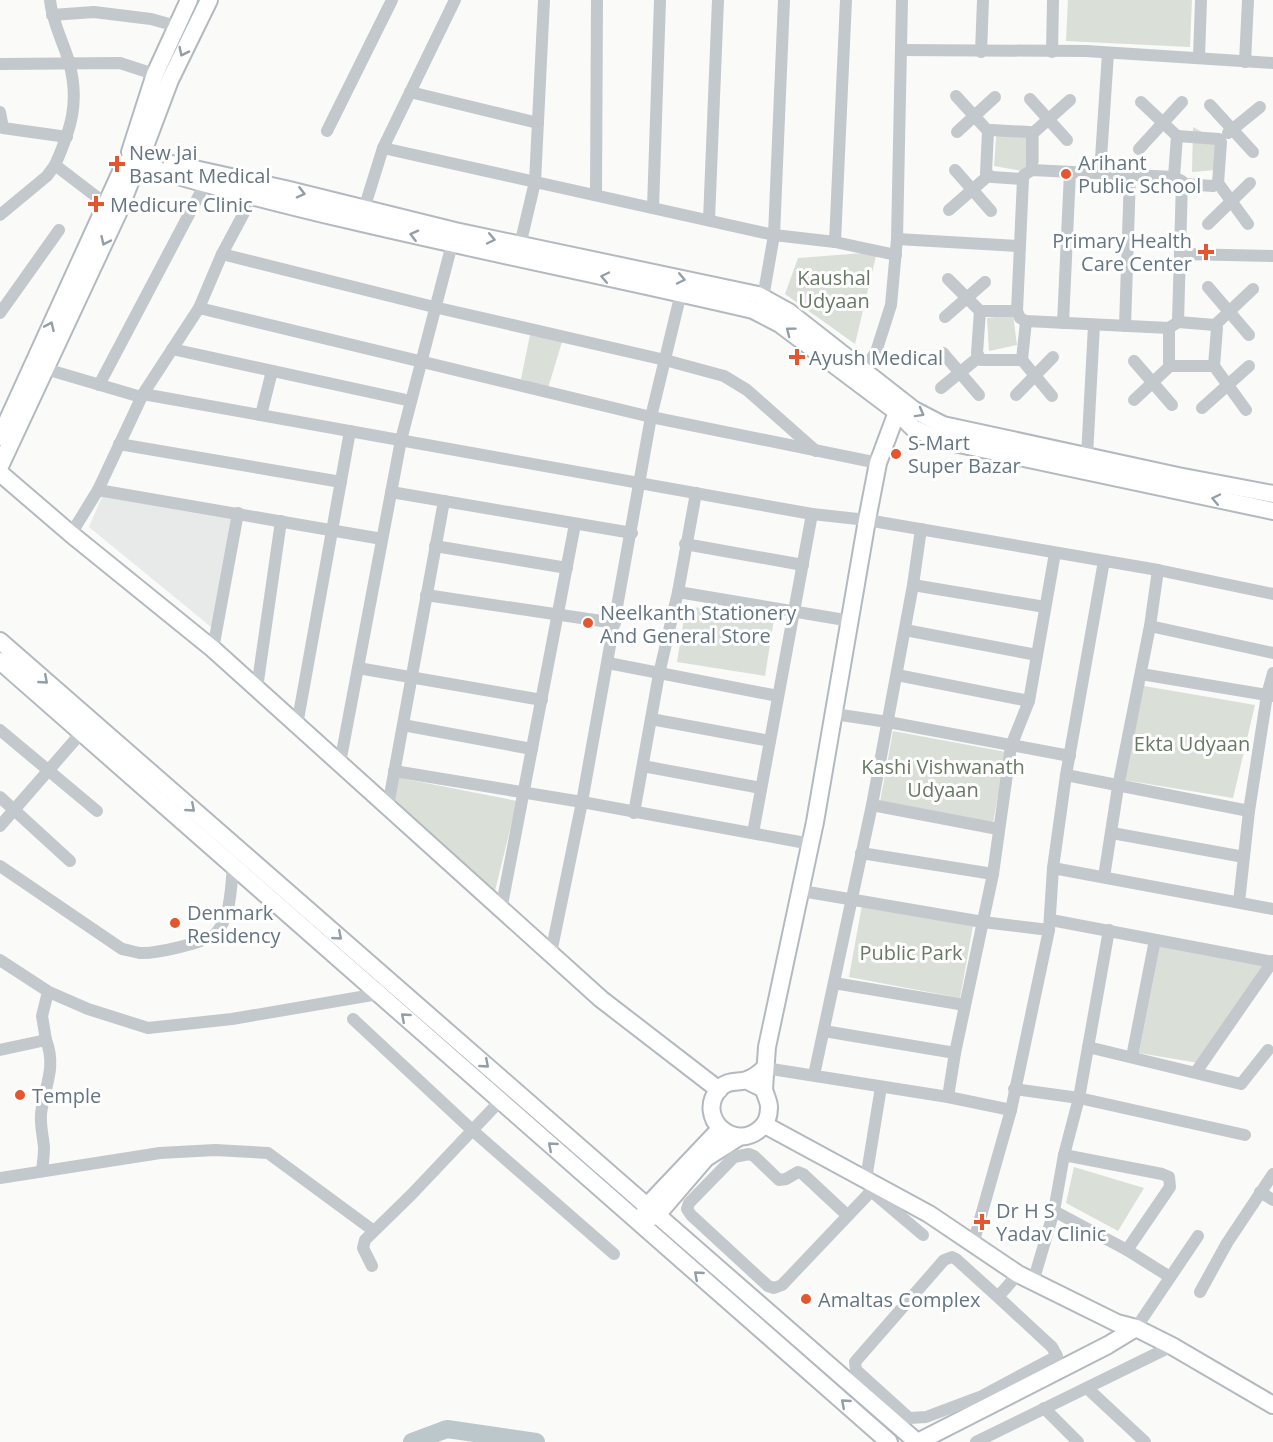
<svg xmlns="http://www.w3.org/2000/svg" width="1273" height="1442" font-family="'Open Sans',sans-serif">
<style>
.built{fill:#e8e9e9}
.green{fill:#dadfd7}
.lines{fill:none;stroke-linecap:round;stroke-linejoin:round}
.river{stroke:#bbc7cb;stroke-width:18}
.secondary-casing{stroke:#b3babf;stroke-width:20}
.street{stroke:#c3c8cc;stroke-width:12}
.secondary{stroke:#fff;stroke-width:16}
.oneway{stroke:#939fa8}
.poi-dot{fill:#e4572e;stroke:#fff;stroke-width:2}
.labels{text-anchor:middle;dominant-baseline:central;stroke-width:6;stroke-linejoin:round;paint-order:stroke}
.poi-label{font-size:20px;fill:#657683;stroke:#fff;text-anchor:start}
.park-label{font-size:20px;fill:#687a64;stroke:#fff}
</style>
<rect width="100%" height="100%" fill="#fafaf8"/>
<path class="built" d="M105,490l127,23 -16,118 -127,-104z"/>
<g class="green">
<path d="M1068,0h124l-2,47 -124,-6z"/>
<path d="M997,125l42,5v33h-10l-1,9 -34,-6z"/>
<path d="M1193,127l31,17 -9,26 -23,2z"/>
<path d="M877,252l-22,92 -70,-50 13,-36z"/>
<path d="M1013,315l4,30 -28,6 -2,-33z"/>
<path d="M530,335l32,7 -14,46 -27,-9z"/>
<path d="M686,606l88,13 -9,57 -88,-14z"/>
<path d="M1144,686l111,19 -22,93 -109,-18z"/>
<path d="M893,731l113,21 -13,71 -113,-21z"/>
<path d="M395,777l122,24 -22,90 -103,-88z"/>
<path d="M862,905l111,21 -13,72 -111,-21z"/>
<path d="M1160,945l107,18 -68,100 -60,-10z"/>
<path d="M1074,1167l70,21 -26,43 -52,-28z"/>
</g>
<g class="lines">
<path class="river" d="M412,1442l35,-13 89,13"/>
<defs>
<g id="secondary">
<path d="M130,152l25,-78 34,-74"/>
<path d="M141,157l29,-77 39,-80"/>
<path d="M172,164l113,25 170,42 303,64 31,17 125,98 29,15 235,51 95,18"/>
<path d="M140,165c201,60 408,97 613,145l27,14 117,88 16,16 27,12 333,71"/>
<path d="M0,437l125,-274"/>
<path d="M0,466l118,-253 18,-46"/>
<path d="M0,473l71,61 142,115 388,350 118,91"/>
<path d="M0,641l917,801"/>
<path d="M0,661l889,781"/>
<path d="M748,1081l16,8c1,6 5,12 5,18 0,9 -2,16 -8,21 -27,25 -66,-11 -42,-39 10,-11 21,-5 30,-10 6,-2 11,-7 16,-11"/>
<path d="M764,1089l3,-42 48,-225 52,-302 11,-57 19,-51"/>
<path d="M765,1125l164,89 89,60 99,49 19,5"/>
<path d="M644,1214l3,-8 73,-77"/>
<path d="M648,1219l9,-4 49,-57 33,-21"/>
<path d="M918,1442l190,-97 28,-17 36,18 101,59"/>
</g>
</defs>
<use href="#secondary" class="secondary-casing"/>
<g class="street">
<path d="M50,0c2,22 13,41 19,62 11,40 2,67 -14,103"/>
<path d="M52,15l42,-3 57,7 25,7"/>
<path d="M901,50l185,1 187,12"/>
<path d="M981,52l2,-52"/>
<path d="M1052,52l1,-52"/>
<path d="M1199,57l2,-57"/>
<path d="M1245,62l3,-62"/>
<path d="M0,64l120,-1 43,14"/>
<path d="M410,92l128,31"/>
<path d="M956,96l32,35"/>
<path d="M1030,99l37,41"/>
<path d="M1141,102l36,34"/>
<path d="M1210,105l43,47"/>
<path d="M0,112l3,16 64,9"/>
<path d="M327,131l65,-131"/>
<path d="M957,132l38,-35"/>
<path d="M1228,133l32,-26"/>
<path d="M1032,134l38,-34"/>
<path d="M383,148l391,87 61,7 61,13"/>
<path d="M1139,149l43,-47"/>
<path d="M955,170l36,41"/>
<path d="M1032,170l142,7 8,4 -4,141 -9,6 -143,-7 -6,-3 -3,-7 6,-132 1,-4z"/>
<path d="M1100,173l8,-120"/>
<path d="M1174,177l3,-41 42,3 2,3 -3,41 -5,3 -30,-2"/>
<path d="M1023,179l-31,-2 -6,-4 2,-42 3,-1 38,2 3,2v36"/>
<path d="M1218,183l30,41"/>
<path d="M596,194l1,-194"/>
<path d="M653,208l7,-208"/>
<path d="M364,209l19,-61 72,-148"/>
<path d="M949,210l39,-34"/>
<path d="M0,215l47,-39 8,-11 51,39"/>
<path d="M709,220l9,-220"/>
<path d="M1208,224l42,-41"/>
<path d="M897,239l123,7"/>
<path d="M835,242l11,-242"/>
<path d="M520,245l15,-63 9,-182"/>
<path d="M222,254l212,53 231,53 59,16 23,14 69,61"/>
<path d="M1181,254l92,2"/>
<path d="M948,279l32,32"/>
<path d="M1208,287l41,48"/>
<path d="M763,298l11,-63 10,-235"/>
<path d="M199,308l452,109 227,46"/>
<path d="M1017,311h-37l-3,42 4,7h41l4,-39"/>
<path d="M0,313l59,-83"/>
<path d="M945,317l40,-35"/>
<path d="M1063,323l7,-151"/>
<path d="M1215,325l38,-36"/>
<path d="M1125,326l5,-151"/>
<path d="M1169,328v34l1,4h44l3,-38 -2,-3 -37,-3"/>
<path d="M172,349l239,52"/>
<path d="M943,353l36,42"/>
<path d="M1022,360l30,36"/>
<path d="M1134,361l38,44"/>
<path d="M1214,366l32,44"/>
<path d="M39,367l102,30"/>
<path d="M862,371l14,-19 15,-47 6,-66 5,-239"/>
<path d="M99,385l106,-201"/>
<path d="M941,388l38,-31"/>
<path d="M143,394l669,120 55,6 291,50 115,24"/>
<path d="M1016,395l37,-38"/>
<path d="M1134,400l36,-34"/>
<path d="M1202,408l47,-42"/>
<path d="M261,415l11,-44"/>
<path d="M119,444l222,38"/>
<path d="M1087,456l7,-131"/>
<path d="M98,490l284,49"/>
<path d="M391,492l241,41"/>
<path d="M71,534l27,-44 45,-96 56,-86 23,-54 31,-58"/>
<path d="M685,544l118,21"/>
<path d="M435,546l132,22"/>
<path d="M913,585l132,22"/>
<path d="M678,592l173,29"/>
<path d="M426,595l189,28"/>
<path d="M1150,626l123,27"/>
<path d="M905,630l132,25"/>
<path d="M213,649l25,-136"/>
<path d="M608,663l170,33"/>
<path d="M358,668l184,32"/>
<path d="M1141,674l132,22"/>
<path d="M897,675l132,26"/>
<path d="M257,688l24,-167"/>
<path d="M834,714l54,8 182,34"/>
<path d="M651,719l119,22"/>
<path d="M297,725l53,-294"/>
<path d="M403,725l129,24"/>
<path d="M0,730l97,81"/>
<path d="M340,763l61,-323 51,-196"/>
<path d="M643,766l118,22"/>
<path d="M394,771l188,31 229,42"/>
<path d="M1066,775l183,36"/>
<path d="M0,797l70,64"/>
<path d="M872,805l126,24"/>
<path d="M388,806l56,-305"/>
<path d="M634,813l25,-139 19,-82 18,-99"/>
<path d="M0,826l81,-93"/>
<path d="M753,833l59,-319"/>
<path d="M1112,833l132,24"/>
<path d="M861,853l132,21"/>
<path d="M0,866l122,83c6,1 12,3 18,4 14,1 66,-10 76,-20 15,-16 15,-46 17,-67"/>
<path d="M1053,868l220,41"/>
<path d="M1104,877l14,-90 32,-161 8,-56"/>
<path d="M802,891l181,31 66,8"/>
<path d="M1239,902l10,-91 18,-116 6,-22"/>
<path d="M501,910l74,-386"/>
<path d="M1051,920l222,42"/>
<path d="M551,953l31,-151 69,-385 30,-124"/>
<path d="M0,960l49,32 39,17 60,19 84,-9 146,-25 4,-6"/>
<path d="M834,983l131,22"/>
<path d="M353,1019l119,111 142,124"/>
<path d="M824,1031l131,22"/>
<path d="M1088,1047l153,37 27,-34"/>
<path d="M0,1050l46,-10 -4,-24 6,-24"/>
<path d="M1132,1057l23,-117"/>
<path d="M765,1068l183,29 63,13"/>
<path d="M1196,1072l77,-111"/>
<path d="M814,1075l58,-270 41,-220 8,-56"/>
<path d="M1014,1089l65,9 166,37"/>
<path d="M948,1097l7,-44 38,-179 18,-128 18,-45 26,-148"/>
<path d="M1064,1155l98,19 7,3 1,10 -43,63"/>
<path d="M42,1170c1,-7 2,-15 2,-23 -1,-11 -4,-22 -3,-33 3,-27 16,-46 5,-74"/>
<path d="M0,1178l160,-25 55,-3 53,3 106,78"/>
<path d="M866,1179l15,-92"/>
<path d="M871,1191l52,44"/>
<path d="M1260,1192l13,8"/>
<path d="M1054,1211l73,39 43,27"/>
<path d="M848,1216l-45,-42 -5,-2 -12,7 -7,1 -25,-24 -5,-2 -15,3 -45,46 -2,6 4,6 77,71 6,2 8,-3 95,-100"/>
<path d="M973,1244l38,-134 38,-180 4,-62 13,-93 38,-214"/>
<path d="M372,1266l-9,-18 2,-8 47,-46 88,-93"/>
<path d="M1033,1282l21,-71 10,-56 15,-57 30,-168"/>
<path d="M1200,1292l27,-49 46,-69"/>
<path d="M998,1297l-42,-38 -4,-2 -8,3 -89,102 1,8 53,48 17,-1 56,-21 75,-40 -5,-9 -54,-50 20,-23"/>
<path d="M1136,1328l62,-92"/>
<path d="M1087,1388l58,54"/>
<path d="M1044,1408l34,34"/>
<path d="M976,1442l196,-96"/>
</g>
<use href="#secondary" class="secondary"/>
</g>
<defs><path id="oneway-chevron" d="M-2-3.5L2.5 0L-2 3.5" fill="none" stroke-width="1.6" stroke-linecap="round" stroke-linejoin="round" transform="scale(1.5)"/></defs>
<g class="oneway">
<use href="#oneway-chevron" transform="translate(183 52) rotate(116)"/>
<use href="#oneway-chevron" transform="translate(301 193) rotate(14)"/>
<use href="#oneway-chevron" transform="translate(414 235) rotate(-166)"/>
<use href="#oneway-chevron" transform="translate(491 239) rotate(12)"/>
<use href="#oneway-chevron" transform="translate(105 241) rotate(115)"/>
<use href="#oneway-chevron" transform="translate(605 277) rotate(-168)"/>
<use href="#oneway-chevron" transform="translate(681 279) rotate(12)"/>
<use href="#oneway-chevron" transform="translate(50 326) rotate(-66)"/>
<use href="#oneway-chevron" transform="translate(790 331) rotate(-143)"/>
<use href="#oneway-chevron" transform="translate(920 413) rotate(29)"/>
<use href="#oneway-chevron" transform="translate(1216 499) rotate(-168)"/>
<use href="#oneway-chevron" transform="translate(44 680) rotate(41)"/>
<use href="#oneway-chevron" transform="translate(191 808) rotate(41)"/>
<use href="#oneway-chevron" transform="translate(338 936) rotate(41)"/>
<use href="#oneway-chevron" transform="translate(405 1017) rotate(-139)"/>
<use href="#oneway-chevron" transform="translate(485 1064) rotate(41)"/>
<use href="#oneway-chevron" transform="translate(552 1146) rotate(-139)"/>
<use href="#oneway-chevron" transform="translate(698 1275) rotate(-139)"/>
<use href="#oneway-chevron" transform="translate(845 1403) rotate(-139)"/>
</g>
<g class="poi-dot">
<path d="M114 155h6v6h6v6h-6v6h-6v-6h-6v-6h6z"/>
<circle cx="1066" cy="174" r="6"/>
<path d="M93 195h6v6h6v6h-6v6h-6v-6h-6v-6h6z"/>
<path d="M1203 243h6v6h6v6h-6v6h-6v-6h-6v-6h6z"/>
<path d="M794 348h6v6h6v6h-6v6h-6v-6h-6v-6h6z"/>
<circle cx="896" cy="454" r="6"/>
<circle cx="588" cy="623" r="6"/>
<circle cx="175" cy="923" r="6"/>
<circle cx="20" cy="1095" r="6"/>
<path d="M979 1213h6v6h6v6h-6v6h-6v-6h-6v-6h6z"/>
<circle cx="806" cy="1299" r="6"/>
</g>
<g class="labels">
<g class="poi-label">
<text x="129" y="152">New Jai<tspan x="129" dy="23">Basant Medical</tspan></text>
<text x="1078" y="162">Arihant<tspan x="1078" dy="23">Public School</tspan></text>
<text x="110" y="204">Medicure Clinic</text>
<text x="1192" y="240" text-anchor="end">Primary Health<tspan x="1192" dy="23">Care Center</tspan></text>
<text x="809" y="357">Ayush Medical</text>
<text x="908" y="442">S-Mart<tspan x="908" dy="23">Super Bazar</tspan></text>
<text x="600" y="612">Neelkanth Stationery<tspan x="600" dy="23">And General Store</tspan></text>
<text x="187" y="912">Denmark<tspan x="187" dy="23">Residency</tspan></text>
<text x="32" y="1095">Temple</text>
<text x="996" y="1210">Dr H S<tspan x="996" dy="23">Yadav Clinic</tspan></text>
<text x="818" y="1299">Amaltas Complex</text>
</g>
<g class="park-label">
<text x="834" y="277">Kaushal<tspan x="834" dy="23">Udyaan</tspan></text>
<text x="1192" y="743">Ekta Udyaan</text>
<text x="943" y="766">Kashi Vishwanath<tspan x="943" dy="23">Udyaan</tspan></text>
<text x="911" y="952">Public Park</text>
</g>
</g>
</svg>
